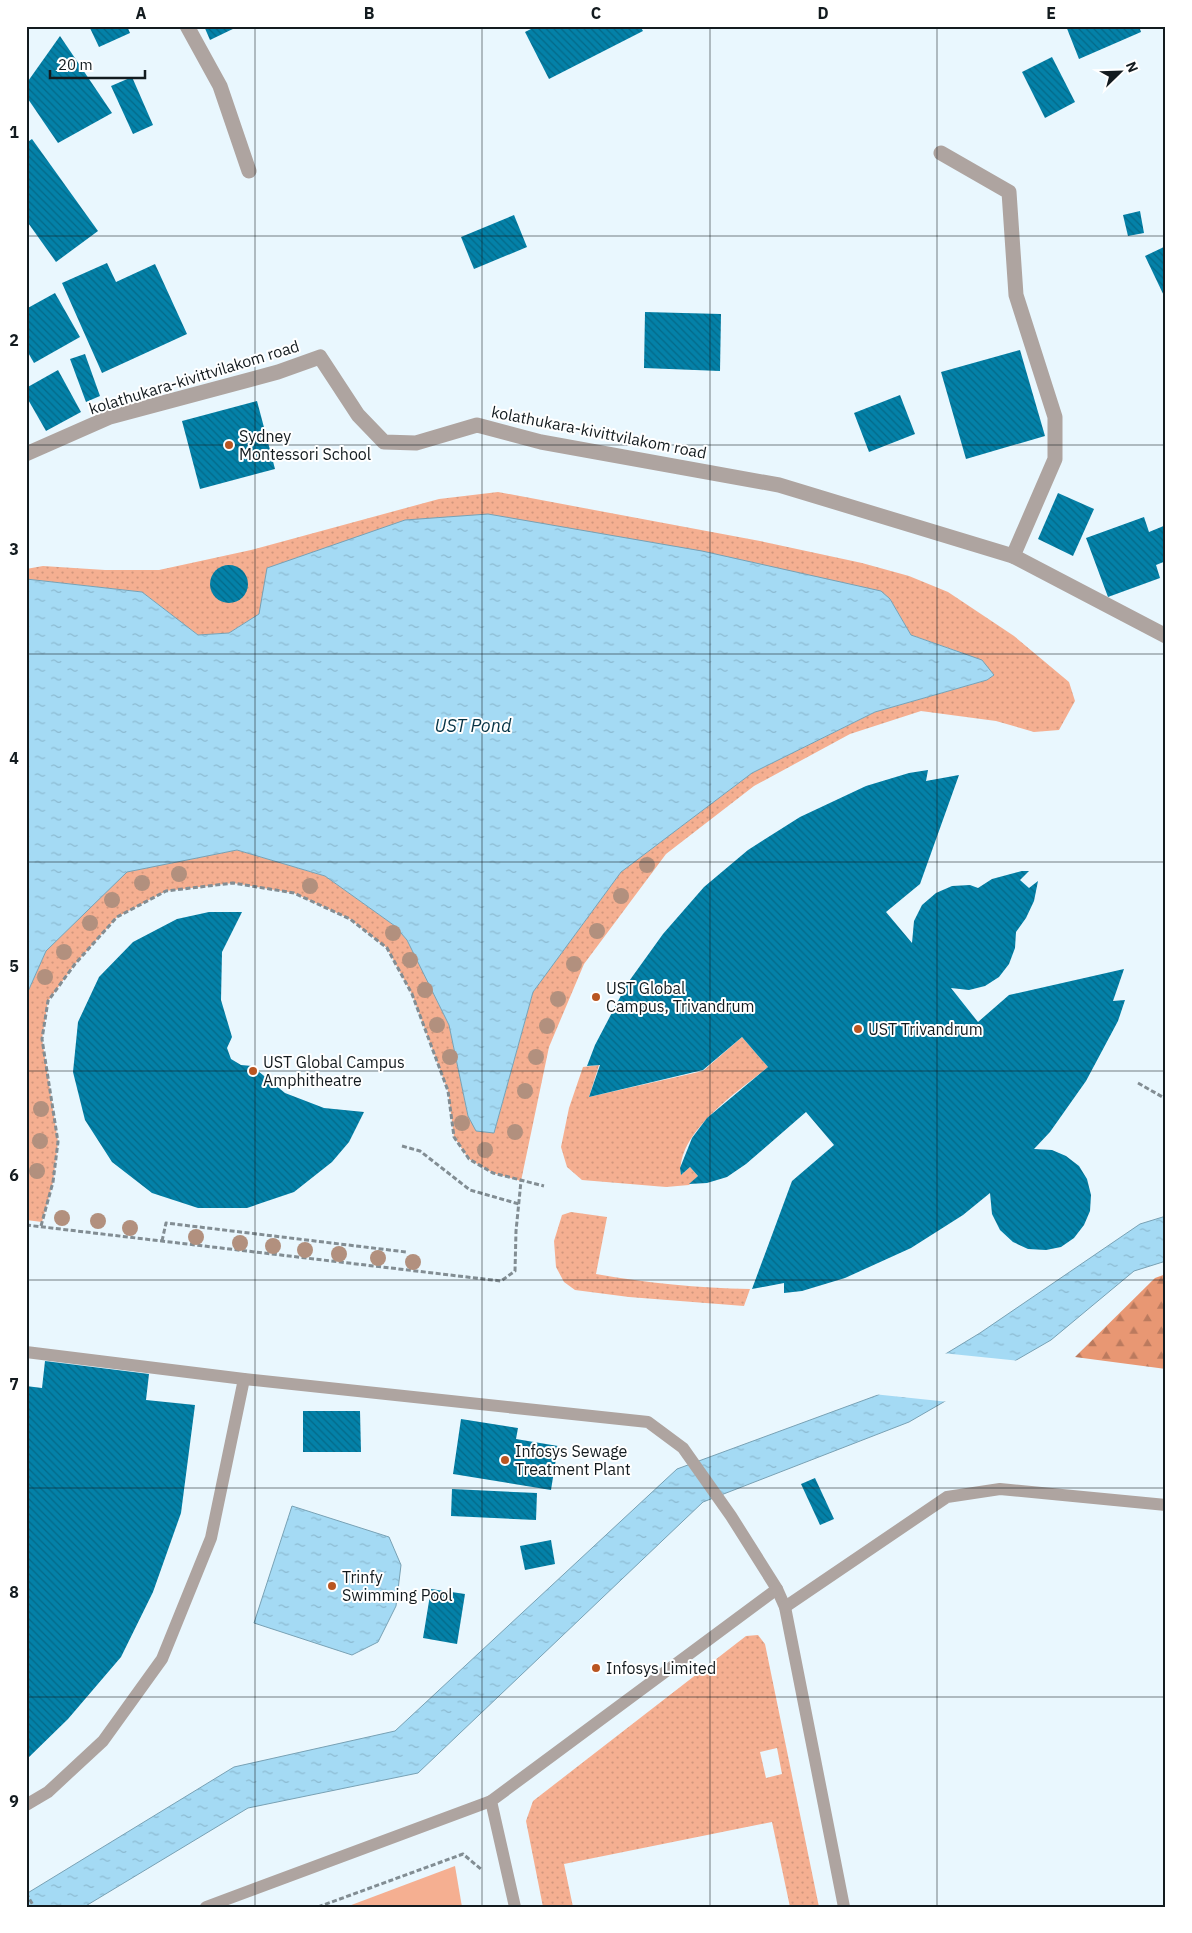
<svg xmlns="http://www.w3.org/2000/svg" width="1192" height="1933" font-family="'IBM Plex Sans',sans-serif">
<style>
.grass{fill:url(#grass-dots);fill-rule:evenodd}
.forest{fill:url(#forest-firs)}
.green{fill:#f5af91}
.water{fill:url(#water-ripples);stroke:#78a1b4}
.pier{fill:#e9f7fe}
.building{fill:url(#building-back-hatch)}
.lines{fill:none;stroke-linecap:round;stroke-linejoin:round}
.path{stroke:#828d93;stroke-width:3;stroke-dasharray:5 2.5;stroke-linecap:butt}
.service{stroke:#aea4a0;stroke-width:12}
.minor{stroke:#aea4a0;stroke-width:15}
.tree{fill:#b2907e}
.grid{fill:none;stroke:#131b1f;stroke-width:1;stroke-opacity:0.55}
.poi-dot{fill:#b95521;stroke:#fff;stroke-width:2}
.labels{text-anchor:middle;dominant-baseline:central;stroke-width:4;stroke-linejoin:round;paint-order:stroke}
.street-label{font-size:16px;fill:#131b1f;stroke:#fff}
.poi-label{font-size:16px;fill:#131b1f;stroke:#fff;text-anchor:start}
.water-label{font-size:18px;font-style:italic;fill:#053345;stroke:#fff}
.neatline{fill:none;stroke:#131b1f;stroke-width:2}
.grid-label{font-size:16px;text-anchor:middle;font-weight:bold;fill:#131b1f}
</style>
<defs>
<pattern id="grass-dots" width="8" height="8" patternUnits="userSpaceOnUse" patternTransform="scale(1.25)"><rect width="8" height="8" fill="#f5af91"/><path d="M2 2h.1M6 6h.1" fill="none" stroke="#d1967d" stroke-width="1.8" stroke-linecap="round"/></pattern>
<pattern id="forest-firs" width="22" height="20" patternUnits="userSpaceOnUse" patternTransform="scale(1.25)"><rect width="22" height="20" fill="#e89773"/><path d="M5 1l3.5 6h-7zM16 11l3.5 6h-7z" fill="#bb7a5e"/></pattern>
<pattern id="water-ripples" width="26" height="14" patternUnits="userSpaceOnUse" patternTransform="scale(1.25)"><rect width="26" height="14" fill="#a4daf4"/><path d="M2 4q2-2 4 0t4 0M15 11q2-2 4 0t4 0" fill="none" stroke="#8cbad1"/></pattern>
<pattern id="building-back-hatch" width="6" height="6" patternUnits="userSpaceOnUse" patternTransform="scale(1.25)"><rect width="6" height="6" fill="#0481a8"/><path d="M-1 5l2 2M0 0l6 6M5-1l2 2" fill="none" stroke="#046988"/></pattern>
</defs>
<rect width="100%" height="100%" fill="#e9f7fe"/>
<g class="grass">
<path d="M498,492l262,49 102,22 47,13 39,16 66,44 55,46 6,19 -16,29 -25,2 -38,-11 -75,-10 -71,23 -96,52 -88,68 -82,110 -35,83 -28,134 -28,-8 -24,-14 -15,-22 -6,-46 -36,-97 -25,-46 -37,-29 -56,-26 -61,-10 -67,8 -49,26 -42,47 -27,37 -6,38 16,103 -5,40 -11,40 -16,-2v-224l20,-45 81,-80 110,-21 88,26 70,50 12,14 42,85 19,91 26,17 39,-141 88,-120 131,-99 123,-61 112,-32 7,-5 -37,-24 -46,-16 -21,-36 -631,15 -30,19 -31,2 -56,-43 -116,-13v-10l17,-3 62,4h54l92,-20 188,-51z"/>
<path d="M742,1037l26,30c-29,24 -92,65 -87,108l9,-8 8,9 -9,9 -23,2 -84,-7 -15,-13 -6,-20 8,-39 14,-41 16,-2 -10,32 114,-26z"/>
<path d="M571,1212l36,5 -11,57c51,9 102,14 154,15l-6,17 -115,-9 -54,-7 -11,-8 -8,-15 -2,-26 8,-26z"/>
<path d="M758,1635l7,9 54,263h-29l-18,-85 -208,42 9,43h-30l-17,-86 7,-20 213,-165zM777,1748l5,26 -16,4 -6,-26z"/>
</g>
<path class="forest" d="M1166,1274v95l-91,-12 80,-79z"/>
<path class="green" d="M455,1866l7,41h-116z"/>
<g class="water">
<path d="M488,514l214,37 179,40 9,8 21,36 71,25 12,15 -7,5 -112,32 -123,61 -131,99 -88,120 -39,141 -18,-2 -8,-15 -19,-91 -42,-85 -12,-14 -70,-50 -88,-26 -110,22 -81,79 -20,45v-417l116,13 56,43 31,-2 30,-19 8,-46 138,-48z"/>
<path d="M1166,1216v45l-32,10 -83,69 -142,82 -206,80 -285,271 -170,35 -164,99h-58v-13l208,-127 161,-36 282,-262 201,-74 102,-62 160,-109z"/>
<path d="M292,1506l97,31 12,28 -5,41 -18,36 -26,13 -98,-32z"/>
</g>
<path class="pier" d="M942,1353l78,8 -71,41 -76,-8z"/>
<g class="building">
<path d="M89,26h38l3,7 -31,14z"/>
<path d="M204,26h35l-29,14z"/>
<path d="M537,26h103l3,5 -94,48 -24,-47z"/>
<path d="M1066,26h73l2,6 -62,27z"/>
<path d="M60,36l52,77 -54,30 -32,-47v-12z"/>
<path d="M1052,57l23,45 -30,16 -23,-46z"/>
<path d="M132,77l21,48 -20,9 -22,-48z"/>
<path d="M32,139l66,92 -42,31 -30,-42v-77z"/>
<path d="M1140,211l4,22 -16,3 -5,-21z"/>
<path d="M514,215l13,32 -53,22 -13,-32z"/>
<path d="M1166,246v54l-21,-44z"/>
<path d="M107,263l9,19 39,-18 32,70 -85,39 -40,-90z"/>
<path d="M55,293l25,44 -46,26 -8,-14v-40z"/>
<path d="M645,312l76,2 -1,57 -76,-3z"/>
<path d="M1020,350l25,86 -79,23 -25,-87z"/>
<path d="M85,354l15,42 -14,6 -16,-43z"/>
<path d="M58,370l23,42 -35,19 -20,-35v-8z"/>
<path d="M900,395l15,39 -46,18 -15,-39z"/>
<path d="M257,401l18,68 -75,20 -18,-68z"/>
<path d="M1058,493l36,16 -21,47 -35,-17z"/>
<path d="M1144,517l5,15 17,-7v36l-10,4 4,13 -52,19 -22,-59z"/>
<circle cx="229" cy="584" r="19"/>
<path d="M928,770l-2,11 33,-6 -39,109 -34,28 26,31 2,-22 8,-16 14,-12 16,-7 18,-1 8,3 14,-9 30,-8h7l-9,9 9,8 9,-7 -4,20 -8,17 -10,14 -1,16 -6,16 -10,13 -14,9 -16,4 -18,-2 27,34 31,-27 115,-26 -11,32 12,-1 -7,21 -32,60 -36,51 -16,17 18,1 14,6 13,10 8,13 4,16 -1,16 -6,14 -10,13 -13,9 -15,3 -18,-1 -15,-7 -13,-12 -8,-16 -2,-21 -27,22 -52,33 -66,30 -43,13 -18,2v-10l-32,6 40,-108 42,-36 -28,-33 -60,52 -19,13 -20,6 -18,1 9,-8 -8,-9 -9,8 -1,-7 12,-30 15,-20 61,-51 -26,-30 -39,33 -114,27 11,-32 -13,1 8,-21 32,-61 36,-50 41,-47 44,-37 52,-33 66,-31 43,-13z"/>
<path d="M209,912h33l-20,40 -1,48 11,37 -5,11 4,11 10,6 11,1 33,27 39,15 40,4 -15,30 -17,20 -38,30 -47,16h-49l-46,-15 -40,-31 -27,-42 -12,-48 5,-50 21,-45 34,-35 44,-23z"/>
<path d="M45,1361l104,13 -3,26 49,5 -14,108 -28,79 -32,65 -53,62 -42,41v-374l16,2z"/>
<path d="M303,1411h57l1,41h-58z"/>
<path d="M461,1419l57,9 -2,11 42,7 -7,44 -98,-16z"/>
<path d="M815,1478l19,41 -14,6 -19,-41z"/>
<path d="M452,1489l85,4 -1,27 -85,-4z"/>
<path d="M551,1540l4,24 -30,6 -5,-24z"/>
<path d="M431,1589l34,5 -8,50 -34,-6z"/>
</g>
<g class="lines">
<g class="path">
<path d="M1138,1083l28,16"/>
<path d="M402,1146l18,5 50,39 49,14"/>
<path d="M26,1225l475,56 14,-10 1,-40 5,-50"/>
<path d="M41,1226l12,-44 5,-40 -16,-103 6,-38 27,-37 42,-47 49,-26 67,-8 61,10 56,26 37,29 25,46 36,97 6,46 15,22 24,14 51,13"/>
<path d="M162,1241l4,-18 240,29"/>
<path d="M26,1893l8,14"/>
<path d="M318,1907l145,-53 19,16"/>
</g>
<g class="service">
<path d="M26,1352l218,27 404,43 35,26 48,68 46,73 8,18 59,300"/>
<path d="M785,1607l162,-110 53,-8 166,16"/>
<path d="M26,1805l22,-13 55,-51 59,-82 49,-121 33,-159"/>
<path d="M206,1907l285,-106"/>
<path d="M515,1907l-24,-106 286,-212"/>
</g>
<g class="minor">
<path d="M187,26l33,60 29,85"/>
<path d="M941,153l68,39 7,103 39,122v42l-42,97"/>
<path d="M26,454l84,-37 168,-45 42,-15 38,58 26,27 32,1 61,-18 64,17 238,43 234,71 153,80"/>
</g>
</g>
<g class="tree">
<circle cx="647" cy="865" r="8"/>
<circle cx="179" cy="874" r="8"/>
<circle cx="142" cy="883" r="8"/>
<circle cx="310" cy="886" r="8"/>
<circle cx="621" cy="896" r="8"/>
<circle cx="112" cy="900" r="8"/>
<circle cx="90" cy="923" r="8"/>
<circle cx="597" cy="931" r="8"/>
<circle cx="393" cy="933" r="8"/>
<circle cx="64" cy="952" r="8"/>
<circle cx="410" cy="960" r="8"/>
<circle cx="574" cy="964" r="8"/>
<circle cx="45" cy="977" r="8"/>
<circle cx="425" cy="990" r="8"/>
<circle cx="558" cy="999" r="8"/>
<circle cx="437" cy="1025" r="8"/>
<circle cx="547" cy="1026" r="8"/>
<circle cx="450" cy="1057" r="8"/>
<circle cx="536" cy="1057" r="8"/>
<circle cx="525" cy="1091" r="8"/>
<circle cx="41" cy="1109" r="8"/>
<circle cx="462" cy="1123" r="8"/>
<circle cx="515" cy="1132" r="8"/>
<circle cx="40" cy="1141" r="8"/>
<circle cx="485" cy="1150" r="8"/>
<circle cx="37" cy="1171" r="8"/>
<circle cx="62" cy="1218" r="8"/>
<circle cx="98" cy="1221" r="8"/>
<circle cx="130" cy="1228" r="8"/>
<circle cx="196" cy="1237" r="8"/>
<circle cx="240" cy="1243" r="8"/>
<circle cx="273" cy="1246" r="8"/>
<circle cx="305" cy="1250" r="8"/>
<circle cx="339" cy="1254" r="8"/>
<circle cx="378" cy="1258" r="8"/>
<circle cx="413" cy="1262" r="8"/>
</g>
<path class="grid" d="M255,26v1881M482,26v1881M710,26v1881M937,26v1881M26,236h1140M26,445h1140M26,654h1140M26,862h1140M26,1071h1140M26,1280h1140M26,1488h1140M26,1697h1140"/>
<g class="poi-dot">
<circle cx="229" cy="445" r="5"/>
<circle cx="596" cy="997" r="5"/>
<circle cx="858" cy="1029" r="5"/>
<circle cx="253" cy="1071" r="5"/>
<circle cx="505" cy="1460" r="5"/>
<circle cx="332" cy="1586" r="5"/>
<circle cx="596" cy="1668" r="5"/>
</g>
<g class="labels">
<g class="street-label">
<text transform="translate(194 377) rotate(-17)">kolathukara-kivittvilakom road</text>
<text transform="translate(599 432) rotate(11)">kolathukara-kivittvilakom road</text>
</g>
<g class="poi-label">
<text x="239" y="436">Sydney<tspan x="239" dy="18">Montessori School</tspan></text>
<text x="606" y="988">UST Global<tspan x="606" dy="18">Campus, Trivandrum</tspan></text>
<text x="868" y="1029">UST Trivandrum</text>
<text x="263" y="1062">UST Global Campus<tspan x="263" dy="18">Amphitheatre</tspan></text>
<text x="515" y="1451">Infosys Sewage<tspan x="515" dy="18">Treatment Plant</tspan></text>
<text x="342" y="1577">Trinfy<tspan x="342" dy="18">Swimming Pool</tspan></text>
<text x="606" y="1668">Infosys Limited</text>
</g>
<g class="water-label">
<text x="473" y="725">UST Pond</text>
</g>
</g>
<rect width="1192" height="1933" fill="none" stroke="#ffffff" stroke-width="55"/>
<g transform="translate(1120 72) rotate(67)" stroke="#ffffff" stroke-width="4" paint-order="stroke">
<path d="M0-4L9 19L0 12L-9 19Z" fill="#131b1f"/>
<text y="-8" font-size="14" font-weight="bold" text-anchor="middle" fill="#131b1f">N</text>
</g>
<path d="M50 70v8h95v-8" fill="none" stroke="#131b1f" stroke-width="2.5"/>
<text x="58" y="70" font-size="15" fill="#131b1f" stroke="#ffffff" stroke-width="4" paint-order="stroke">20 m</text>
<rect x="28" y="28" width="1136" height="1878" class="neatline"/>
<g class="grid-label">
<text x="141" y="19">A</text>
<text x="369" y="19">B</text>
<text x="596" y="19">C</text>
<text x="823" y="19">D</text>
<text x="1051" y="19">E</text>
<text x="14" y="138">1</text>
<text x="14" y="346">2</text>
<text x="14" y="555">3</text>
<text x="14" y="764">4</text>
<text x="14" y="972">5</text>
<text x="14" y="1181">6</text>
<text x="14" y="1390">7</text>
<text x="14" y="1598">8</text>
<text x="14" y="1807">9</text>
</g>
</svg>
